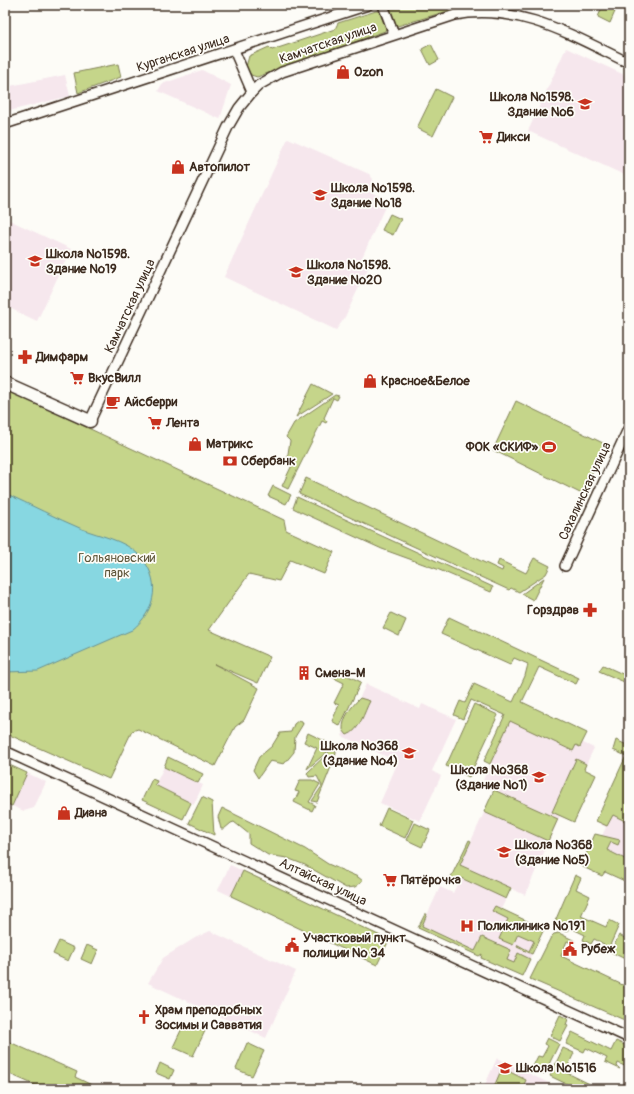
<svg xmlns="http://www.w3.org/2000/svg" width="634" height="1094" font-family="Pangolin,sans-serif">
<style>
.built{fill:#f6e7ed}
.green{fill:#c5d58a;stroke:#808054}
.water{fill:#87d7e1;stroke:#699293}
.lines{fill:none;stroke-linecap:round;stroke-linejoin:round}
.minor-casing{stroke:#3b2a1e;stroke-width:12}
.major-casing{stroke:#3b2a1e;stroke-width:15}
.minor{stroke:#fdfcf7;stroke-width:9}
.major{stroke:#fdfcf7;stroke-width:12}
.labels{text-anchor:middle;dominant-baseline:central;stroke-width:3.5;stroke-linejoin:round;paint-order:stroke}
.street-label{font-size:13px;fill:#3b2a1e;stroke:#fdfcf7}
.poi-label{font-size:13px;font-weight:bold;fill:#3b2a1e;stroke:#fdfcf7;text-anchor:start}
.park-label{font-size:13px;fill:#5e5539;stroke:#fdfcf7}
</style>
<rect width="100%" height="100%" fill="#fdfcf7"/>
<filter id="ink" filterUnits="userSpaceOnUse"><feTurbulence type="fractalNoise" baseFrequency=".025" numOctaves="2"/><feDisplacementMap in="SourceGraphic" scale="8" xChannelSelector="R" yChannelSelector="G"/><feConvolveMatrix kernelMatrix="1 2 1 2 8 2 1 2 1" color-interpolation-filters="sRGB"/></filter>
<g filter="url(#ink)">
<g class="built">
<path d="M566,48l63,29v100l-101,-46z"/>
<path d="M202,70l29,15 -11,34 -62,-28 4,-7z"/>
<path d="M65,75l5,21 -65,16v-25z"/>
<path d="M288,138l81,36 4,5 -5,12 20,9 -28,62 9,4 -25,53 -8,11 -112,-53z"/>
<path d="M5,218l66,31 -34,72 -32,-15z"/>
<path d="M366,684l54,25 2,-5 34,15 -24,52 9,5 -21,45 -40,-18 18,-41 -56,-26z"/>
<path d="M514,711l80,37 -10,21 12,6 -22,47 -14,-6 -35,79 -65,-30 34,-74 -8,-5 2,-4 -5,-2z"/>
<path d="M629,763v107l-35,-16 12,-27 -6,-3z"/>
<path d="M164,767l39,18 -9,19 -39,-19z"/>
<path d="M27,773l19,9 -12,26 -10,3 -12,-5z"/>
<path d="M230,865l13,6 -12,25 -13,-6z"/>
<path d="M460,878l46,21 -5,10 13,6 25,24 -16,34 -101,-47 18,-39 13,6z"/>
<path d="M210,931l86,40 -30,67 -118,-55 15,-25 32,-20z"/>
<path d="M497,1058l64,31h-78z"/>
</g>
<g class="green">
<path d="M388,5h80l-74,22 -7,-19z"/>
<path d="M603,5h9l5,2 -7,16 -12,-6z"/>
<path d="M376,11h3l7,17 -1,3 -128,46 -6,-2 -5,-8 3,-11 20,-9 3,3 63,-21 3,-6z"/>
<path d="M431,44l8,16 -9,5 -8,-16z"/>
<path d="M118,64l3,13 -43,16 -4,-20z"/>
<path d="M436,89l16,8 -19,39 -16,-8z"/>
<path d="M390,214l11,5 -8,16 -11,-5z"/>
<path d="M313,384l19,10 -36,23z"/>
<path d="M5,389l279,131 2,10 48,22 -10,22 -34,-14 -11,21 -30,-7 -40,56 61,27 -12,26 -44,-19 45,24 -15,32 -9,7 -20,39 -77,-37 -6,2 -23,48 -104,-46z"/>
<path d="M335,395l4,1 -2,4 -4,-2 -9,20 3,3 -1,2 -4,-2 -34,68 -6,-3 11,-23 -6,-3 3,-19 -4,-4 8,-14z"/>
<path d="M516,401l89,43 -23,50 -89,-44z"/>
<path d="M306,478l196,93 1,-3 -6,-3 2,-5 27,13 8,-15 16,8 -4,8 -27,18 -8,-4 -2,2 -210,-96z"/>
<path d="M273,486l18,9 -5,9 -18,-8z"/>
<path d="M297,497l196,90 -2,5 -54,-23 -55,-20 -81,-37 -8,-4z"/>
<path d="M544,578l-11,22 -11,-6z"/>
<path d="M391,613l15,7 -7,16 -16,-8z"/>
<path d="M449,617l130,61 -3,6 -37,-17 -17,35 65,31 -7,14 -4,-2 -3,6 -63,-30 -20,43 -6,-3 21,-46 -34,-15 -8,19 -9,-4 6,-14 5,2 9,-19 39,18 12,-26 3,-12 -14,-6 -4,7 -69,-31z"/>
<path d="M603,665l26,12v7l-30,-13z"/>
<path d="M334,669l27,13 -21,44 -8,-5 7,-16 -5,-2 10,-20 -14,-7z"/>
<path d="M360,698l10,3c-6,11 -10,30 -23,34l-4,-5c-1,-12 9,-24 17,-32z"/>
<path d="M474,704l24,11 -29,62 -23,-11z"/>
<path d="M299,720l3,1 1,3 -8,13 -1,15 -10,12 -14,-3 -12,17 -5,-8 6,-13 13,-11 8,-13 11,-1 3,-8z"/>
<path d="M308,733l23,11 -4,8 -20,17 10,-21 -13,-6z"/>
<path d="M616,740l13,6v72l-2,4 -14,-7 -6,11 -11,-5 30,-65 -13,-6z"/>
<path d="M333,748l3,4 -1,5 -18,45 -5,-1 10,-15 -5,-10 -8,1 -2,-4z"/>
<path d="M168,757l35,17 -5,9 -34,-16z"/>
<path d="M576,759l10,5 -2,5 12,6 -22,47 -22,-10z"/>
<path d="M5,763l22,10 -15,33 -7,-3z"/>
<path d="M152,779l5,2 -2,4 36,18 -8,16 -41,-19z"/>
<path d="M300,780h12l8,4 -11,18 6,3 -3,6 -18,-9 5,-10 -4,-1z"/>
<path d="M494,790l64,29 -10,22 -64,-29z"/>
<path d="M202,797l10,5 2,33 -25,-12z"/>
<path d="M222,808l83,41 23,15 30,13 5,4 -8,6 -9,1 -41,-23 -18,-7 -19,-3 -19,-12v-9l-15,-12 -3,1 -7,6h-3l-3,-12z"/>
<path d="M387,808l26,12 -8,18 -26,-12z"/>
<path d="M415,823l15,7 -8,17 -15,-7z"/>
<path d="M595,834l25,6 -2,5 -7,-3 -4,8 22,11v22l-24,-11 -3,4 -21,-10z"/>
<path d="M469,840l2,1 -11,24 51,23 -5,11 -45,-21 -3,4 -2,-1 -2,4 -9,-4 6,-4z"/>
<path d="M243,871l146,69 -12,25 -146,-69z"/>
<path d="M575,875l6,3 -5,11 14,7 -9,20 25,11 3,-7 10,5 -12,27 -5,-3 2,-5 -10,-5 -3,5 -8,-4 2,-5 -16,-8 -2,5 -14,-6z"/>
<path d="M495,906l49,23 -12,25 -15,-7 1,-2 11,6 5,-10 -16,-7 -5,11 -14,-6 9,-20 -16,-8z"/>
<path d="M425,914h2l-5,12 53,25 7,-14 29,13 -4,10 7,3 4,-10 12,6 -8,17 -41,-18 1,-4 -3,2 -61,-28z"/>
<path d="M559,933l16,8 -2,3 -6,-3 -6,15 68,32v34l-99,-43 21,-42 3,-3z"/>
<path d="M619,935l10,5v21l-18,-9z"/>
<path d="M59,941l15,7 -6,13 -15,-7z"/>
<path d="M87,945l11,5 -6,14 -11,-5z"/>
<path d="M560,1015l8,4 -2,6 2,1 -8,15 -10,-5z"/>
<path d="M185,1022l20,9 -12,25 -20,-9z"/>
<path d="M572,1032l39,19 5,-10 13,6v21l-11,-5 -1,3 3,3 -15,-7 2,-4 -21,-10 -2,4 -18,-8z"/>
<path d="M547,1038l12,6 -15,30 -11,-8 5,-10 4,1 6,-11 -4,-2z"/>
<path d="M5,1040l72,32 -2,5 25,12h-56l-39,-17z"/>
<path d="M247,1043l17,8 -12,25 -16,-7z"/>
<path d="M563,1048l11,5 -9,19 35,17h-23l-27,-13z"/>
<path d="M160,1063l14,7 -4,9 -14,-6z"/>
<path d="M502,1068l24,12 -4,9h-29z"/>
</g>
<path class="water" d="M5,493c26,12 51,25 77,36 18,7 42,11 56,25 24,24 19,56 -6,76l-94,41 -33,1z"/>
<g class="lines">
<defs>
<g id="minor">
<path d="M383,5l11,29"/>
<path d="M234,50l18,42"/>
<path d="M5,124l363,-119"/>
<path d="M90,421l138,-294 11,-19 13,-16 7,-7 23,-13 173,-57c64,-12 118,21 174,48"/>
<path d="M565,566l64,-139"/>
<path d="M5,751l624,287"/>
</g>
<path id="major" d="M5,383l85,38"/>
</defs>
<use href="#minor" class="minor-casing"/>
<use href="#major" class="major-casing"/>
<use href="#minor" class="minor"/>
<use href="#major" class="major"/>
</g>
</g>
<defs>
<symbol id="shop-bare" viewBox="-9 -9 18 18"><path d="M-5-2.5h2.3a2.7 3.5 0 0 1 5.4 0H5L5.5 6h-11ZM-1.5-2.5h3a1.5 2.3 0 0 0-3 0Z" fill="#c8321e" stroke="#fdfcf7" stroke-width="2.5" paint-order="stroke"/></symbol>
<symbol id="school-bare" viewBox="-9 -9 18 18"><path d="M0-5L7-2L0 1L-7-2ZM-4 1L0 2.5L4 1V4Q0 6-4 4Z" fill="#c8321e" stroke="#fdfcf7" stroke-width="2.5" paint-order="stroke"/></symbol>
<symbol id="supermarket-bare" viewBox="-9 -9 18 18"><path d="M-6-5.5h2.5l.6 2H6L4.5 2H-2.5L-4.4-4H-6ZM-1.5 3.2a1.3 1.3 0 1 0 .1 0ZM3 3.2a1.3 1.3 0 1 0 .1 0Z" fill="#c8321e" stroke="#fdfcf7" stroke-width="2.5" paint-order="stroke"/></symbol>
<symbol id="pharmacy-bare" viewBox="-9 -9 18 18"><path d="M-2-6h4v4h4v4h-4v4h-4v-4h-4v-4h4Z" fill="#c8321e" stroke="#fdfcf7" stroke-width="2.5" paint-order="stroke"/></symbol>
<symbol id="cafe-bare" viewBox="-9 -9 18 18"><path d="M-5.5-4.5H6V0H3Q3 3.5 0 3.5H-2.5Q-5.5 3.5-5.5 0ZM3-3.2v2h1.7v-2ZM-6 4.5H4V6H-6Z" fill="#c8321e" stroke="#fdfcf7" stroke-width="2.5" paint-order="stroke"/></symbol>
<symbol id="stadium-bare" viewBox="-9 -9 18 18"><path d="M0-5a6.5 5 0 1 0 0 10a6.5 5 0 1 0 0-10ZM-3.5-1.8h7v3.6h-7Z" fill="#c8321e" stroke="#fdfcf7" stroke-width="2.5" paint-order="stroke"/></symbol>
<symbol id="bank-bare" viewBox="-9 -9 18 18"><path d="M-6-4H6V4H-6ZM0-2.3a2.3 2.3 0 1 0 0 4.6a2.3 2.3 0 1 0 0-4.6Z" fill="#c8321e" stroke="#fdfcf7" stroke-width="2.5" paint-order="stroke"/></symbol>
<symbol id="building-bare" viewBox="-9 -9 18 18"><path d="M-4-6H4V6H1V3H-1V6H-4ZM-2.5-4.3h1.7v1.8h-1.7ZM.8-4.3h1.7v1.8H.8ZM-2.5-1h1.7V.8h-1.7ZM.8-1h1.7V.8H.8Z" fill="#c8321e" stroke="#fdfcf7" stroke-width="2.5" paint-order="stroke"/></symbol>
<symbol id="hospital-bare" viewBox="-9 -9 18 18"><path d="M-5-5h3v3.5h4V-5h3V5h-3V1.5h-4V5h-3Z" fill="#c8321e" stroke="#fdfcf7" stroke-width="2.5" paint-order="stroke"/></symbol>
<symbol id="civic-bare" viewBox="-9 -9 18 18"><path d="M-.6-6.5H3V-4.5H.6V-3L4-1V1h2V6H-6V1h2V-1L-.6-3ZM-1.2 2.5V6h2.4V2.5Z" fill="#c8321e" stroke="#fdfcf7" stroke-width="2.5" paint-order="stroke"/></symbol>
<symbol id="church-bare" viewBox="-9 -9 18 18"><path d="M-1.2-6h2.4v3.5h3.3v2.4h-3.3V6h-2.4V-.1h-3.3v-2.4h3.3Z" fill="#c8321e" stroke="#fdfcf7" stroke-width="2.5" paint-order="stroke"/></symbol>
</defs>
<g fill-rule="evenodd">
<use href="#shop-bare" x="333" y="62" width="20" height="20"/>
<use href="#school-bare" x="575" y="94" width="20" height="20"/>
<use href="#supermarket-bare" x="476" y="127" width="20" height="20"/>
<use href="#shop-bare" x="168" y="157" width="20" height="20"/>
<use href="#school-bare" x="310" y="185" width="20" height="20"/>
<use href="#school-bare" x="25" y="251" width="20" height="20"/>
<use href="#school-bare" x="286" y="262" width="20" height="20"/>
<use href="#pharmacy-bare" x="15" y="347" width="20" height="20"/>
<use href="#supermarket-bare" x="67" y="368" width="20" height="20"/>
<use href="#shop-bare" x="360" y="371" width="20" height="20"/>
<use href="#cafe-bare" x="103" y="392" width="20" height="20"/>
<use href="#supermarket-bare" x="145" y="413" width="20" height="20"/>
<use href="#shop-bare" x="185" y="434" width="20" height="20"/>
<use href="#stadium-bare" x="539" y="437" width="20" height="20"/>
<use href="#bank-bare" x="220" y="451" width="20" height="20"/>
<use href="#pharmacy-bare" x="580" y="600" width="20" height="20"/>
<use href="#building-bare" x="294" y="663" width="20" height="20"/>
<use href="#school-bare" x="399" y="743" width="20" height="20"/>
<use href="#school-bare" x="529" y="767" width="20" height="20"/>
<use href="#shop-bare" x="54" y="803" width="20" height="20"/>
<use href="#school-bare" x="494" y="842" width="20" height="20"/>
<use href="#supermarket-bare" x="380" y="870" width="20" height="20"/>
<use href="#hospital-bare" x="457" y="916" width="20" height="20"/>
<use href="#civic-bare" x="282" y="935" width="20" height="20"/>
<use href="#civic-bare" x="560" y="939" width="20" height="20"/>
<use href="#church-bare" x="134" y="1007" width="20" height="20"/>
<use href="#school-bare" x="495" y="1058" width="20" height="20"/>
</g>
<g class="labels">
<g class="street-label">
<text transform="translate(328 43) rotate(-19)">Камчатская улица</text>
<text transform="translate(183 53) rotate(-18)">Курганская улица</text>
<text transform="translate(130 306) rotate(-65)">Камчатская улица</text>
<text transform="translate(585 491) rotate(-65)">Сахалинская улица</text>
<text transform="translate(323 882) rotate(25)">Алтайская улица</text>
</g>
<g class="poi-label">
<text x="354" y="72">Ozon</text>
<text x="574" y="97" text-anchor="end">Школа №1598.<tspan x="574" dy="15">Здание №6</tspan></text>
<text x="497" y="137">Дикси</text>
<text x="189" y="167">Автопилот</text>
<text x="331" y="188">Школа №1598.<tspan x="331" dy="15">Здание №18</tspan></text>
<text x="46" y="254">Школа №1598.<tspan x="46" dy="15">Здание №19</tspan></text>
<text x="307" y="265">Школа №1598.<tspan x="307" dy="15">Здание №20</tspan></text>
<text x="36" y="357">Димфарм</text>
<text x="88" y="378">ВкусВилл</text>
<text x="381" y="381">Красное&amp;Белое</text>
<text x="124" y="402">Айсберри</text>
<text x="166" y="423">Лента</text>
<text x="206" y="444">Матрикс</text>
<text x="538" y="447" text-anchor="end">ФОК «СКИФ»</text>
<text x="241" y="461">Сбербанк</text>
<text x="579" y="610" text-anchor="end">Горздрав</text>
<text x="315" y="673">Смена-М</text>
<text x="398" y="746" text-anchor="end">Школа №368<tspan x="398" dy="15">(Здание №4)</tspan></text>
<text x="528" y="770" text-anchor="end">Школа №368<tspan x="528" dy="15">(Здание №1)</tspan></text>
<text x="75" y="813">Диана</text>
<text x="515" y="845">Школа №368<tspan x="515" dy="15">(Здание №5)</tspan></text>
<text x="401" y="880">Пятёрочка</text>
<text x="478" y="926">Поликлиника №191</text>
<text x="303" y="938">Участковый пункт<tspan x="303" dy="15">полиции № 34</tspan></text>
<text x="581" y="949">Рубеж</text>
<text x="155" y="1010">Храм преподобных<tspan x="155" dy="15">Зосимы и Савватия</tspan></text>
<text x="516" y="1068">Школа №1516</text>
</g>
<g class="park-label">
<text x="117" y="558">Гольяновcкий<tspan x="117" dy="15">парк</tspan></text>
</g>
</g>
<rect width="634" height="1094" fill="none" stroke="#fdfcf7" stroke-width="20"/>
<rect x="10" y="10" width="614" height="1074" fill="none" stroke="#3b2a1e" stroke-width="1.5" filter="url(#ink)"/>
</svg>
